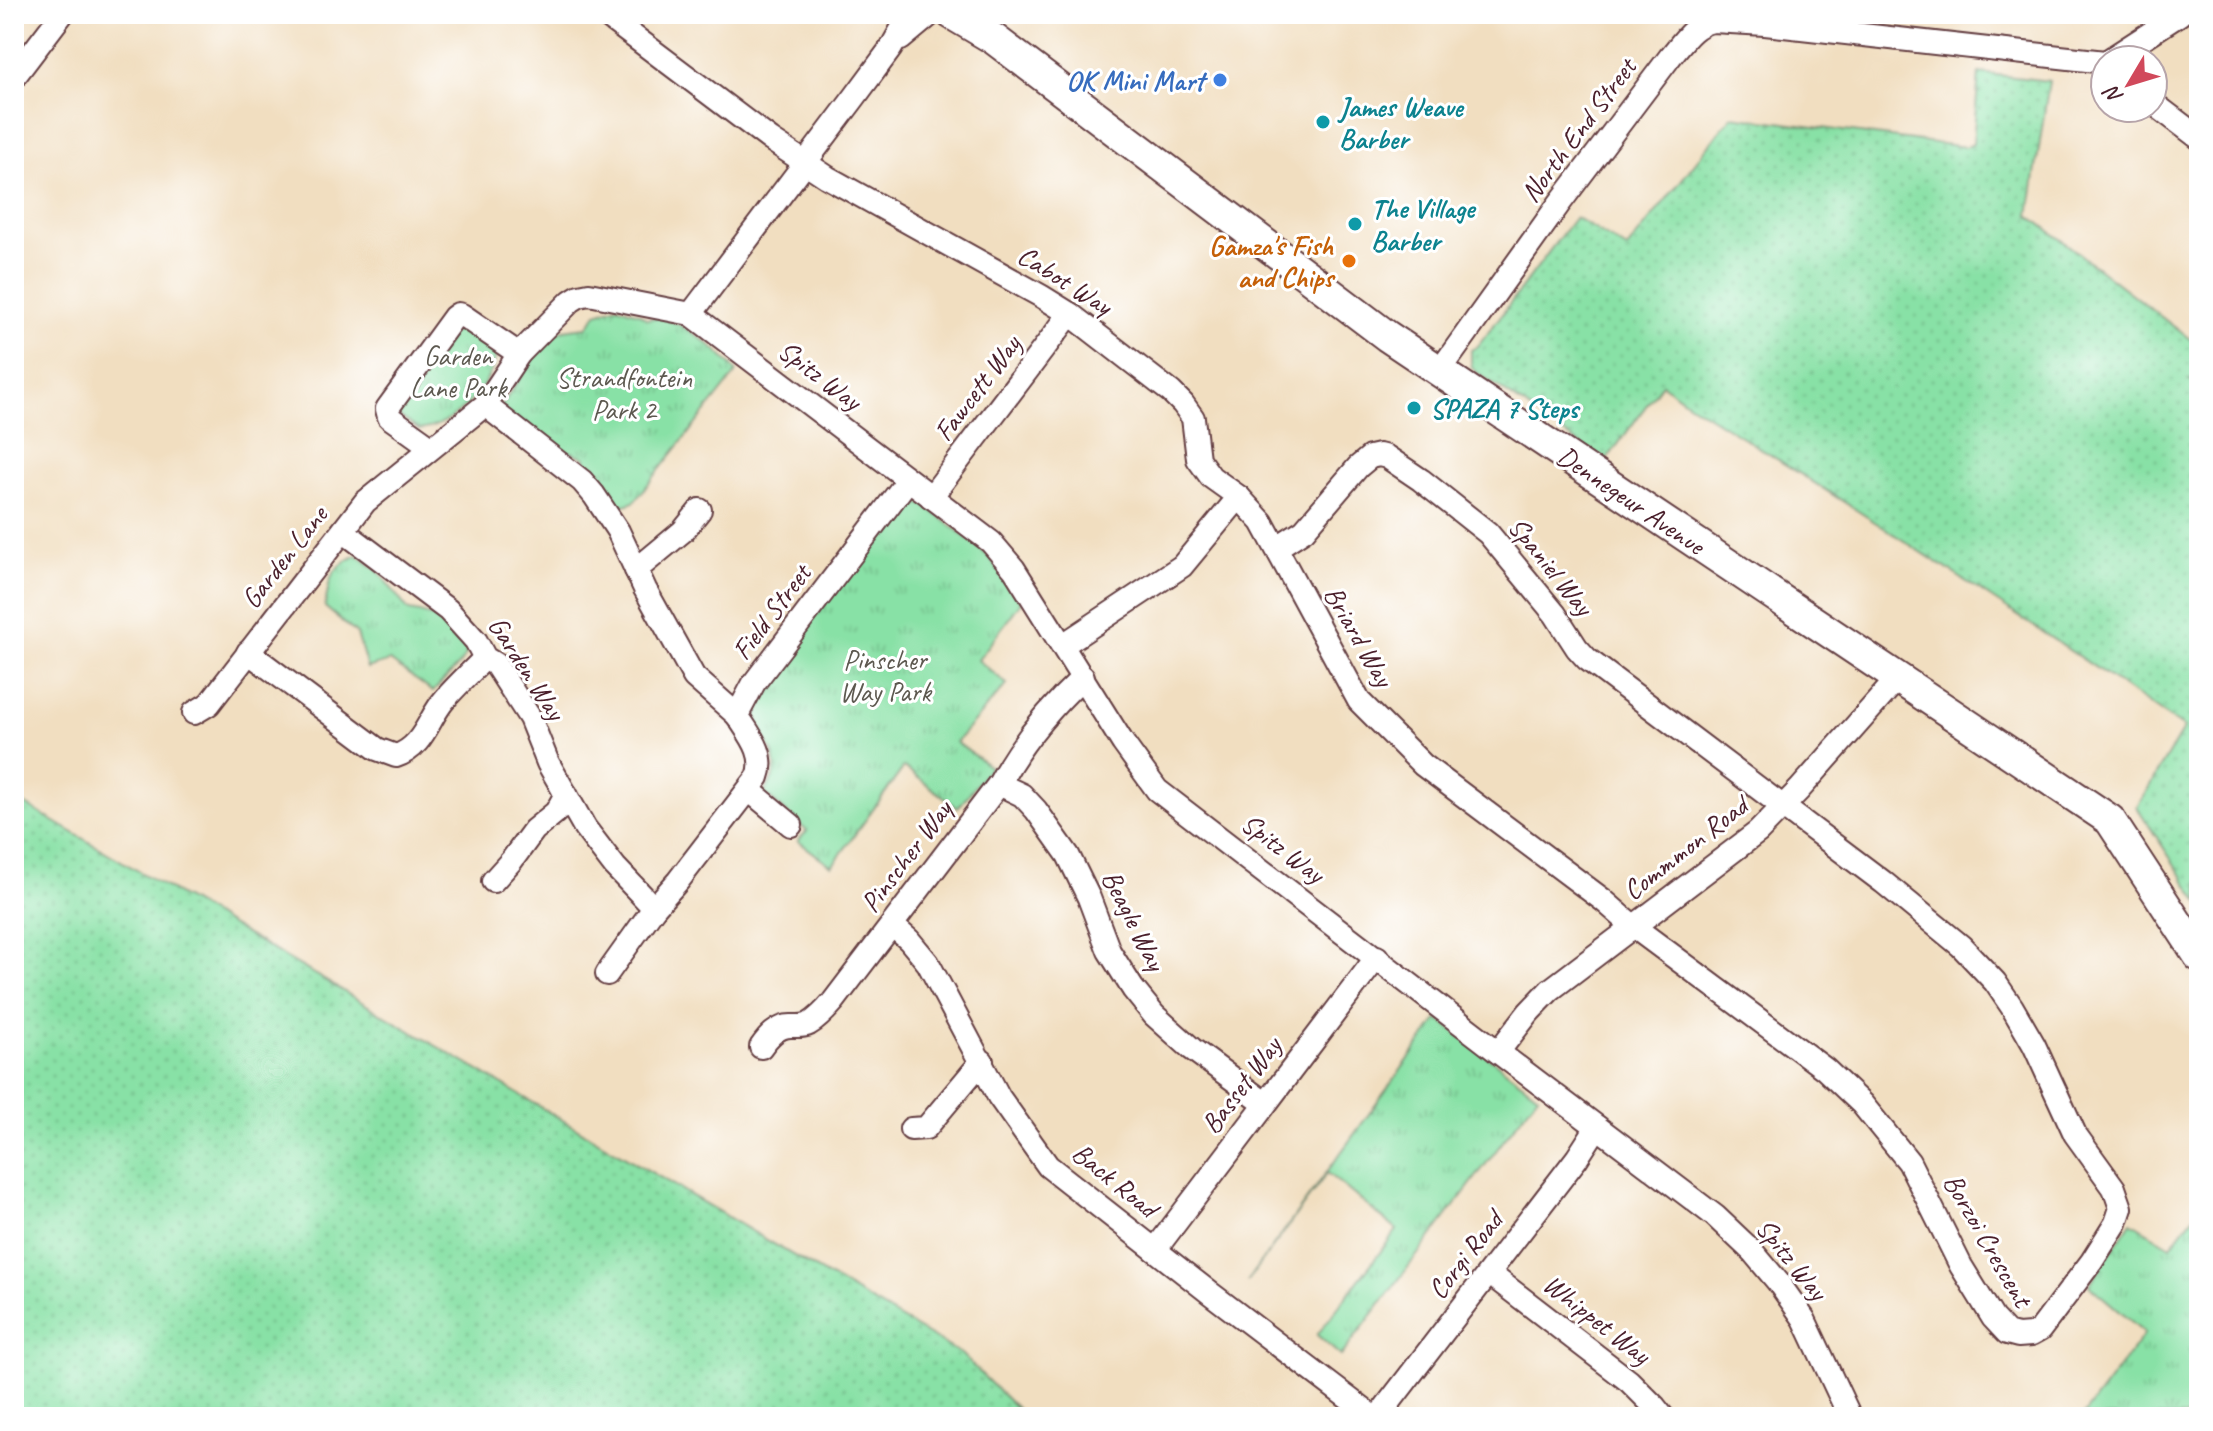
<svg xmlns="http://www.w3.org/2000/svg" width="2213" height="1431" font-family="Caveat,sans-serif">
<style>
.grass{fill:url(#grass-dots);stroke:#698068;stroke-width:2}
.park{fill:url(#park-tufts);stroke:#698068;stroke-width:2}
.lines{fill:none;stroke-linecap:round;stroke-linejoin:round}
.street-casing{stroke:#633c41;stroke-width:26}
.secondary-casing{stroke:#633c41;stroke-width:34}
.street{stroke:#fff;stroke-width:22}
.secondary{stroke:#fff;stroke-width:30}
.shop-dot{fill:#3f7fe0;stroke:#fff;stroke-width:3}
.culture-dot{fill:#0f9aa8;stroke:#fff;stroke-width:3}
.food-dot{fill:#e8710a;stroke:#fff;stroke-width:3}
.labels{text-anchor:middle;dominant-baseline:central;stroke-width:6;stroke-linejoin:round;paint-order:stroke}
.shop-label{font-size:28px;font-weight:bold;fill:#366cbe;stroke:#fff;text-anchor:end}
.culture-label{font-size:28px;font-weight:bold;fill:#0d838f;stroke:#fff;text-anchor:start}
.street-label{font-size:28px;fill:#4a1f2b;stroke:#fff}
.food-label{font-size:28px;font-weight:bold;fill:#c56008;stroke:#fff;text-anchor:end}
.park-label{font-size:28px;fill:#5d5950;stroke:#fff}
</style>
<defs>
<pattern id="grass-dots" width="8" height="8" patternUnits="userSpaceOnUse" patternTransform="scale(2)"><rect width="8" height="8" fill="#88e1a6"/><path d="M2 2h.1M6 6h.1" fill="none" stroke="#77c18f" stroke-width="1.8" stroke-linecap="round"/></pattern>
<pattern id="park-tufts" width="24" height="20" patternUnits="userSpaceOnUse" patternTransform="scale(2)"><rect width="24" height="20" fill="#88e1a6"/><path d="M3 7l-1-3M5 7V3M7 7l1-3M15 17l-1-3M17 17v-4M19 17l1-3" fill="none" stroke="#77c18f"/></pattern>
</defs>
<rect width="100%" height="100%" fill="#fff"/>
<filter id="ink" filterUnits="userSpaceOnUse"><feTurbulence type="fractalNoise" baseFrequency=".0125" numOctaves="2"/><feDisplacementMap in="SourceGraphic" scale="16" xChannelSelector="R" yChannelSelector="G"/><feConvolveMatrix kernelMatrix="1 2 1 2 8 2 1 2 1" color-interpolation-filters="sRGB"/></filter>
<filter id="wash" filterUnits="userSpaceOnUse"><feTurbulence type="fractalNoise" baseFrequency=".006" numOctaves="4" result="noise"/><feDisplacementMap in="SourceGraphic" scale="32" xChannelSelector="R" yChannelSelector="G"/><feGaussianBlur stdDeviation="1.8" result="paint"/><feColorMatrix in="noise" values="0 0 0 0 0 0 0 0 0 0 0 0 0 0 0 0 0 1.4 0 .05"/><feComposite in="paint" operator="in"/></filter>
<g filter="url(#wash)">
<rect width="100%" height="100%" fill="#f1dec0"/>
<g class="grass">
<path d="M1979,73l70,8 -20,134 170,131v32l-9,2 9,7v515l-62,-95 47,-79c-163,-112 -328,-220 -496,-325l-26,-19 -57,78 -130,-91 -4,-6v-15l7,-4 97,-129 52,32 105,-133 233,31 8,-4z"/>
<path d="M14,798l947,556 64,63h-1011z"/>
</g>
<g class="park">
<path d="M617,306l21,7 9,6c27,-8 74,33 90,53l-103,130 -12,4 -14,-5 -18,-22 -5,-21 -13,-6 -11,4 -61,-48c14,-20 41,-68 61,-77 8,-3 19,-3 26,-4l10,-14z"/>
<path d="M457,325l40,27c-7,36 -41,73 -78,78l-23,-16z"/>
<path d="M910,501l15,4 53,42 12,11 31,44 -43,58 29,24 -51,58 34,25 -32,41 -54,-41 -72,99 -34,-25 9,-10 -43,-38c25,-34 4,-46 -16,-76l3,-16 142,-192z"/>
<path d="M357,555l20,15 32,41c24,3 52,17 58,42 -8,15 -23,26 -34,39l-43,-31 -23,7 -10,-34 -32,-27c5,-29 3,-37 32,-52z"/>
<path d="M1438,1019l100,76 -197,261 -24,-21 80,-105 -70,-57 -80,109z"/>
<path d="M2199,1209v208h-117l63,-84 -56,-48 42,-63 40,24z"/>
</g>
</g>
<g filter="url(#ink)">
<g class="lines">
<defs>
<g id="street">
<path d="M604,14l167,126 56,37 214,119 29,18 101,78 12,12 10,14 5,41 13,18 28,20 23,25 97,179 64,64 180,135 31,27 191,142 37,35 47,58 52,104 32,52 14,15 11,3 13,-1 9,-5 52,-69 24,-38 5,-15 -7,-20 -39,-54 -41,-89 -22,-38 -17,-25 -34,-36 -78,-64 -296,-223 -10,-11 -22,-34 -67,-81 -67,-53 -34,-23 -8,-2 -9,2 -12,10 -54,63 -28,18"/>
<path d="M901,39l30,-25"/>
<path d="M2109,60l71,-46"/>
<path d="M14,77l48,-63"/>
<path d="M2153,103l46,35"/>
<path d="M691,314l163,-216 37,-50 19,-34"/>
<path d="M1439,372l120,-168 111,-147c12,-14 23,-33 43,-36l52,3 340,38"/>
<path d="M485,405l97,76 12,14 24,36 27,58 49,88 43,38"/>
<path d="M431,447l-42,-30 -2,-8 67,-92 4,-3 4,1 57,39"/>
<path d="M931,497l139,-183"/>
<path d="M343,531l105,79 28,31 9,17 10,6 35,54 18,45 37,65 30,39 39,41"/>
<path d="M636,570l47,-39 17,-21"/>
<path d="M1063,645l119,-79 57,-69"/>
<path d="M248,652l129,97 19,7c28,-9 32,-38 49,-57 12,-14 27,-28 40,-41"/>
<path d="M194,713l15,-9 156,-202 120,-97 34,-51 52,-53 8,-5 10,-2 102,20 300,228 23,27 109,174 34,47 341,262 217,164 37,35 26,31 26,37 46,98"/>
<path d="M999,784l23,11 14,15 32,45 21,43 20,53 24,38 21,26 38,34 73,54"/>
<path d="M749,790l42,35"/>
<path d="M493,881l19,-21 22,-30 22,-18 10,-18"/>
<path d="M892,925l17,15 19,23 71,134 49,69 162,127 163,124"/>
<path d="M607,974l47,-66 24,-27 80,-104c9,-23 -9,-43 -21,-62l17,-32 154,-203"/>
<path d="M761,1047c7,-10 16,-21 30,-21 7,0 12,1 18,-2 9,-5 17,-14 24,-22l166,-218c21,-40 51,-76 84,-107"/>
<path d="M1498,1052l31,-40 21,-22 208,-158 41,-42 99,-112"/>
<path d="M911,1129l15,-1 56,-67"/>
<path d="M1155,1250l222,-293"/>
<path d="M1490,1274l139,107 26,26 8,10"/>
<path d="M1378,1417l199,-259 20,-31"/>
</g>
<path id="secondary" d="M952,14l42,25 393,297 723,484 89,136"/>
</defs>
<use href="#street" class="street-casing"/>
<use href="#secondary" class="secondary-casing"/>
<use href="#street" class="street"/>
<use href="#secondary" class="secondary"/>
</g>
</g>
<circle class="shop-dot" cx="1220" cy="80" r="8"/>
<g class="culture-dot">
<circle cx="1323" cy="122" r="8"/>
<circle cx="1355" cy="224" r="8"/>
<circle cx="1414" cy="408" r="8"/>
</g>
<circle class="food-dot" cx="1349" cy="261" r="8"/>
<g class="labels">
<g class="shop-label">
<text x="1204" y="80">OK Mini Mart</text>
</g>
<g class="culture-label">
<text x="1339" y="106">James Weave<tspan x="1339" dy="32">Barber</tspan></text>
<text x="1371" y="208">The Village<tspan x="1371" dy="32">Barber</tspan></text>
<text x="1430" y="408">SPAZA 7 Steps</text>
</g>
<g class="street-label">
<text transform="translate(1578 130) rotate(-53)">North End Street</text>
<text transform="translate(1065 280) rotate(32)">Cabot Way</text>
<text transform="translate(820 375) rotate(37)">Spitz Way</text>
<text transform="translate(977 388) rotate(-53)">Fawcett Way</text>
<text transform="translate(1631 500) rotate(34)">Dennegeur Avenue</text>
<text transform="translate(284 557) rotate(-52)">Garden Lane</text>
<text transform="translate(1551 566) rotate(51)">Spaniel Way</text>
<text transform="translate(771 612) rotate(-53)">Field Street</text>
<text transform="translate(1359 636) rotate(60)">Briard Way</text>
<text transform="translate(527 668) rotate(57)">Garden Way</text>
<text transform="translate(1283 848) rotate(37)">Spitz Way</text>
<text transform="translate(1685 848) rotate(-38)">Commmon Road</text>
<text transform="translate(906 856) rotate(-53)">Pinscher Way</text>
<text transform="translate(1134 920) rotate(63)">Beagle Way</text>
<text transform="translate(1241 1085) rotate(-53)">Basset Way</text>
<text transform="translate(1115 1180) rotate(39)">Back Road</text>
<text transform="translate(1988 1240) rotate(60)">Borzoi Crescent</text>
<text transform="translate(1465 1255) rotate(-52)">Corgi Road</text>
<text transform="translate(1792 1259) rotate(51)">Spitz Way</text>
<text transform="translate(1597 1319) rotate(38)">Whippet Way</text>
</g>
<g class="food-label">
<text x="1333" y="245">Gamza's Fish<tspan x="1333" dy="32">and Chips</tspan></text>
</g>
<g class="park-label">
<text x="458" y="355">Garden<tspan x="458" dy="32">Lane Park</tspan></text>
<text x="624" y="377">Strandfontein<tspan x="624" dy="32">Park 2</tspan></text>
<text x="885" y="659">Pinscher<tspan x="885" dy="32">Way Park</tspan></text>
</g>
</g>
<rect width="2213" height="1431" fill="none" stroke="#fff" stroke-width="48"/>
<g transform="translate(2129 84) rotate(232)"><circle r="38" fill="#ffffff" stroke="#b7a5aa" stroke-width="2"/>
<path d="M0-6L14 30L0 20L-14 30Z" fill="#d1495b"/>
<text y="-12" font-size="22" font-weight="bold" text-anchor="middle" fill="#4a1f2b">N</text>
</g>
</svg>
